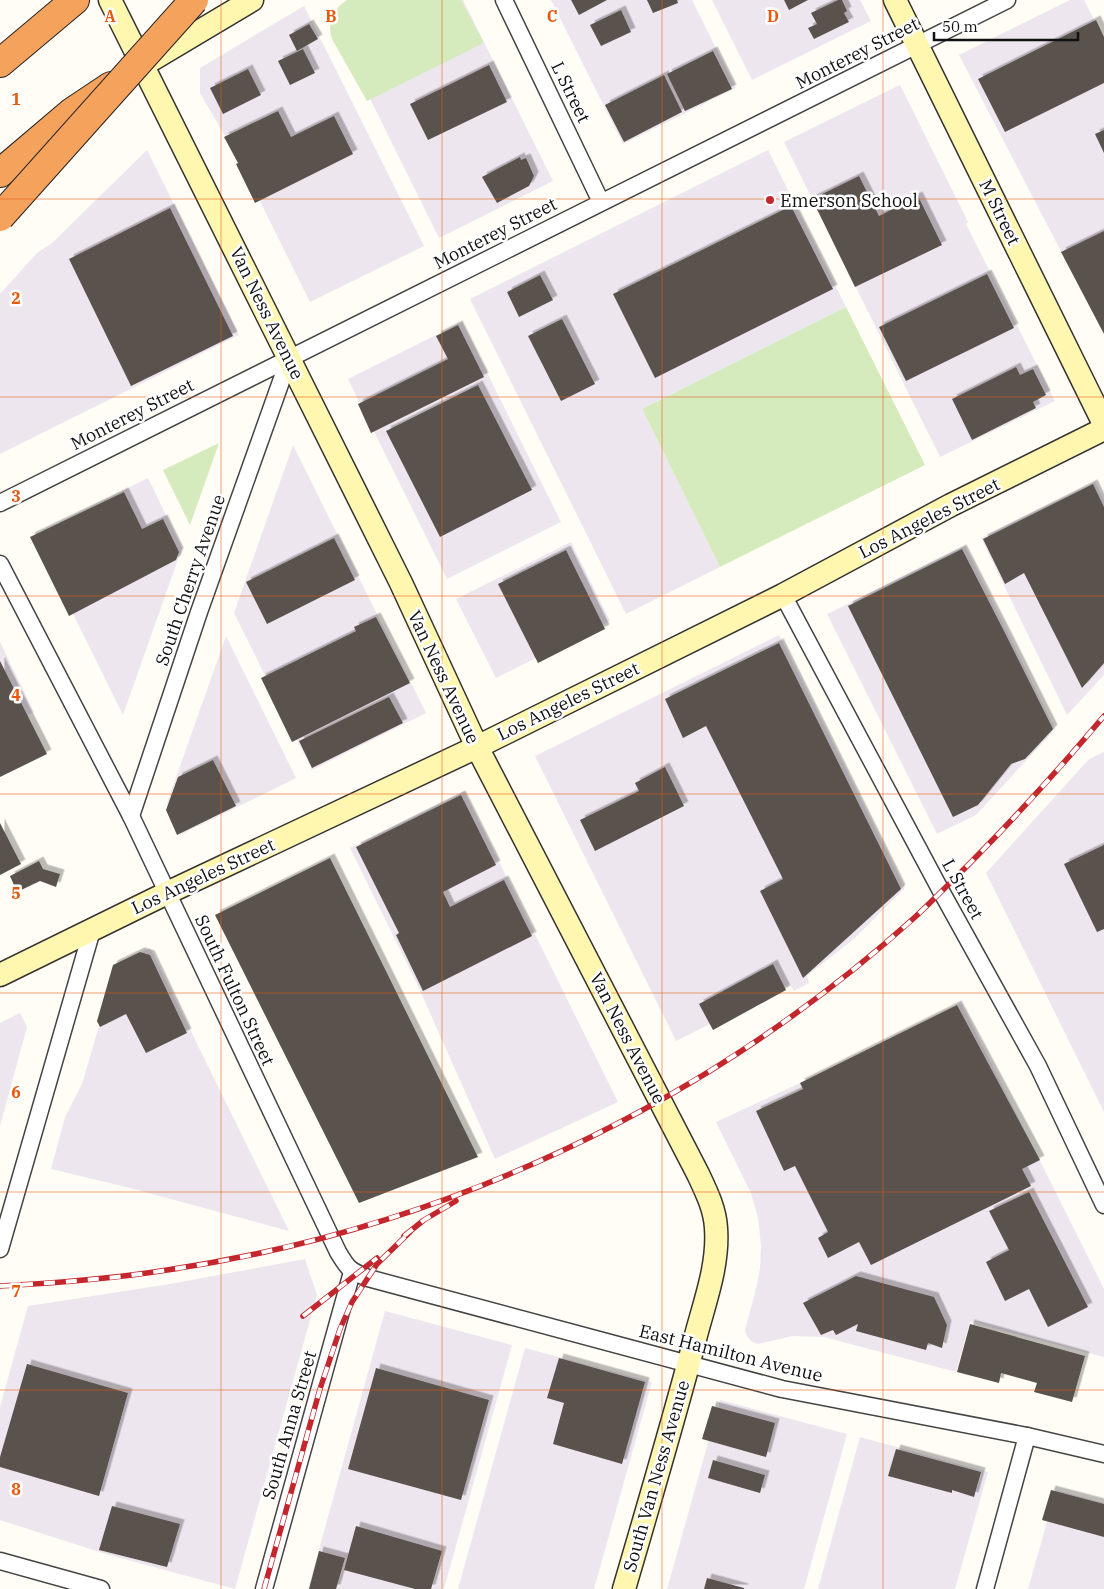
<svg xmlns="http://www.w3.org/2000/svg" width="1104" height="1589" font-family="'IBM Plex Serif',serif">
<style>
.industrial{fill:#eee6ef}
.green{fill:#d5ebbd}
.building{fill:#5a524d;filter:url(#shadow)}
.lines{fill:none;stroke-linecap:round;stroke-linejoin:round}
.street-casing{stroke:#444;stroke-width:19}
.secondary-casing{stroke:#333;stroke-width:25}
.highway-casing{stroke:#222;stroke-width:30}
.street{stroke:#fff;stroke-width:16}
.secondary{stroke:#fff6b0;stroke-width:22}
.highway{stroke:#f5a25d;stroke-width:28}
.rail-casing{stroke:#c4262e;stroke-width:5.5}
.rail{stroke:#fff;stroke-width:4;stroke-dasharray:11;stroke-linecap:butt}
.highway-bridge-casing{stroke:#222;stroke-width:30;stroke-linecap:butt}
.highway-bridge{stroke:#f5a25d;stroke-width:28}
.grid{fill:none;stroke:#e8590c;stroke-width:1;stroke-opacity:0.55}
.poi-dot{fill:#c4262e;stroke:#fff;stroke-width:2}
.labels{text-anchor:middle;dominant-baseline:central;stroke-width:5;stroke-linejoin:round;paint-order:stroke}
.street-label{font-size:18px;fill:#111;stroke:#fff}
.poi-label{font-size:18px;fill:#111;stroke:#fff;text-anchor:start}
.grid-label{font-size:16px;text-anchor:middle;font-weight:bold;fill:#e8590c;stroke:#fff;stroke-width:5;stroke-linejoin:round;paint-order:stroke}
</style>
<defs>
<filter id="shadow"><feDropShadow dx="4.5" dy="-4.5" stdDeviation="0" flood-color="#0004"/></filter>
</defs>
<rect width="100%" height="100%" fill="#fffdf5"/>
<g class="industrial">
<path d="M357,0h106l90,181 -114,57 -101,-204z"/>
<path d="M551,0h141l44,88 -113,56z"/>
<path d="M712,0h148l11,21 -119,59z"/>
<path d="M1070,0h14l20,39v295l-145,-279z"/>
<path d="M304,6l120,240 -114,56 -68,-137 -42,-72v-25z"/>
<path d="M900,85l68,137 -2,2 89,177 -115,56 -156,-315z"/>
<path d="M147,150l92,185 -239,119v-160l37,-41 15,-10z"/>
<path d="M768,150l78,157 -204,102 78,158 -94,47 -156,-315z"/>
<path d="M462,322l99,200 -114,57 -99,-200z"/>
<path d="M293,445l133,268 -114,57 -78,-157z"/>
<path d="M148,478l34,70 -59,167 -89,-180z"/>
<path d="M1095,482l9,18v175l-37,40 -86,-177z"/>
<path d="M571,542l39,79 -114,57 -40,-79z"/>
<path d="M965,546l90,183 -79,86 -39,19 -110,-220z"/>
<path d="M779,635l126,253 -49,49 -49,39 2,7 -15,8 -4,-7 -114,57 -141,-285z"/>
<path d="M226,636l70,142 -114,56 -15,-31z"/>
<path d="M0,642l34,70 -34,17z"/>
<path d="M1104,752v360l-118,-239 103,-114z"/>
<path d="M464,791l154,311 -123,57 -77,-173 -68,-138z"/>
<path d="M150,948l139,283 -163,-44 -75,-18 14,-52 17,-33 35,-119z"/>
<path d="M961,1003l143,286v68l-134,-35 -14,50 -132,-35 -31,-1 -35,8 -7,-3 -4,-5 -2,-6 11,-41 4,-20 1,-24 -3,-27 -7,-25 -35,-71 84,-39z"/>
<path d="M20,1013l7,14 -27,99v-103z"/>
<path d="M305,1259l12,36 -82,294 -126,-34 -109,-35v-113l28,-101 142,-22z"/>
<path d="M385,1311l127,34 -68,244h-136z"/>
<path d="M525,1348l127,34 -58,207h-136z"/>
<path d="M720,1400l127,34 -43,155h-137z"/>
<path d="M860,1437l128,35 -33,117h-137z"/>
<path d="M1056,1490l48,13v86h-76z"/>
</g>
<g class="green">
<path d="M347,0h114l22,41 -1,3 -115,57 -35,-62c-5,-17 0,-29 15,-39z"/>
<path d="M846,307l79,158 -205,102 -78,-158z"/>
<path d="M219,443l-29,82 -27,-55z"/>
</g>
<g class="building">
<path d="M571,0h36l-28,15z"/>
<path d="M647,0h30l1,3 -25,10z"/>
<path d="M784,0h24l-19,10z"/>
<path d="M838,0h4l5,11 -3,2 5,9 -35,17 -6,-11 9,-4 -6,-11z"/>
<path d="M621,10l10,22 -30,14 -11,-21z"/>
<path d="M1096,20l8,17v46l-99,49 -27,-53z"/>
<path d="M309,24l9,15 -21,12 -8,-16z"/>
<path d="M303,49l12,24 -25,12 -12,-24z"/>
<path d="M713,51l19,38 -47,22 -18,-37z"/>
<path d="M489,65l18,37 -79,38 -18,-36z"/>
<path d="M248,69l13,26 -38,19 -13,-26z"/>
<path d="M664,75l18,37 -58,30 -19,-37z"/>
<path d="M278,111l13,26 43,-21 19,38 -98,49 -19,-39 2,-1 -14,-26z"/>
<path d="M1104,130v23l-9,-19z"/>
<path d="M520,157l1,3 5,-2 8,18 -5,10 -32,17 -15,-26z"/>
<path d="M859,176l20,40 39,-20 24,49 -87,42 -43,-88z"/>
<path d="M791,206l42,83 -178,89 -42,-84z"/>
<path d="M170,208l63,128 -102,50 -62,-127z"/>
<path d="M1104,231v103l-43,-82z"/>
<path d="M987,274l27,54 -108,53 -27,-54z"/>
<path d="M540,275l13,25 -34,17 -12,-25z"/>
<path d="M562,319l33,65 -34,17 -33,-65z"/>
<path d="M458,325l26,52 -113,56 -13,-29 90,-45 -12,-23z"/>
<path d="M1016,367l4,8 13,-6 13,26 -13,7 3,6 -64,32 -20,-41z"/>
<path d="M478,385l54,105 -92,47 -54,-106z"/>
<path d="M1093,484l11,23v156l-22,25 -58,-115 -19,11 -22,-45z"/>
<path d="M124,492l18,37 21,-10 16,33 -3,8 -107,56 -39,-79z"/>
<path d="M334,538l21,42 -88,44 -21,-42z"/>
<path d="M962,549l43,84 48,96 -28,30 -14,5 -33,41 -25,12 -105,-211z"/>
<path d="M566,550l39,79 -67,34 -40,-79z"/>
<path d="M376,617l34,66 -118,59 -31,-64 95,-47 -2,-4z"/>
<path d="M779,643l122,246 -98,89 -43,-87 23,-12 -77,-153 -23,12 -18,-39z"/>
<path d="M0,661l47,93 -47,23z"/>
<path d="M389,697l14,26 -91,45 -13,-27z"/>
<path d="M213,760l23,46 -59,29 -11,-25 12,-33z"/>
<path d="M665,767l19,39 -89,45 -15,-31 59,-29 -4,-8z"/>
<path d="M461,795l35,70 -53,27 7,15 54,-27 28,56 -109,55 -27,-56 3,-2 -43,-86z"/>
<path d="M0,823l21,41 -21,11z"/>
<path d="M1104,845v84l-7,3 -33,-68z"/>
<path d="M330,858l148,299 -119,46 -144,-288z"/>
<path d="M39,861l4,8 17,5 -4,13 -16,-6 -23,11 -7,-16z"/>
<path d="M140,952l10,3 37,78 -41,20 -20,-39 -26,13 -3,-6 16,-56z"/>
<path d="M773,964l13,26 -73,40 -14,-26z"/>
<path d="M957,1005l83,155 -18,9 9,17 -160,79 -12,-23 -31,16 -10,-20 10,-6 -33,-66 -11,5 -28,-60 47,-22 -3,-6z"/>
<path d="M1029,1192l59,115 -40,20 -19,-38 -24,12 -19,-39 23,-12 -20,-39z"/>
<path d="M856,1276l78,21 13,28 -5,23 -14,-5 -2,7 -70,-19 2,-7 -22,11 -3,-5 -12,5 -18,-32z"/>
<path d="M970,1324l115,32 -13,46 -38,-10 3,-9 -36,-10 -2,10 -42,-11z"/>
<path d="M559,1358l86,24 -23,82 -69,-20 11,-41 -17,-5z"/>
<path d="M27,1364l101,29 -29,103 -99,-29v-10z"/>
<path d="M376,1368l113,32 -28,100 -113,-31z"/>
<path d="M712,1406l63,17 -9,34 -64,-18z"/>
<path d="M896,1449l85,23 -7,25 -22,-7v3l-64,-17z"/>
<path d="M713,1460l52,15 -5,18 -52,-15z"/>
<path d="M1051,1490l53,14v33l-62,-17z"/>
<path d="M112,1506l68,18 -13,43 -68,-17z"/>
<path d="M356,1526l86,25 -11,38h-16l-71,-19z"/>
<path d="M319,1551l26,7 -9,31h-27z"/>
<path d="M707,1578l37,10v1h-40z"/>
</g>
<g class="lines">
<defs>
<g id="street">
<path d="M504,0l97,202"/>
<path d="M0,503l1007,-503"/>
<path d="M0,564l131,252 207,436c10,17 12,19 30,26l414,111 245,47 77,18"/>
<path d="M783,595l158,296 97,175 66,139"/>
<path d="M131,816l68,-204 90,-253"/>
<path d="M0,1249l92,-319"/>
<path d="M0,1561l101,28"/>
<path d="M264,1589l88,-317"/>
<path d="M985,1589l42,-153"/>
</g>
<g id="secondary">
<path d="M110,0l291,583 76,164 221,427c8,17 17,35 18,54 3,39 -13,78 -22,115 -22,83 -46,164 -70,246"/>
<path d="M895,0l209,424"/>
<path d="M143,65l109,-65"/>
<path d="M0,975l167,-82 310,-146 306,-152 168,-90 153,-76"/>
</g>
<g id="highway">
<path d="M0,63l75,-63"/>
<path d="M0,173l72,-61 39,-26"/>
</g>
</defs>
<use href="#street" class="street-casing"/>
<use href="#secondary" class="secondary-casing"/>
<use href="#highway" class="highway-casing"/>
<use href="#street" class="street"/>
<use href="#secondary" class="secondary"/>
<use href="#highway" class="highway"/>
<defs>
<g id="rail">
<path d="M404,1236l20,-16 32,-19"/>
<path d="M0,1286c56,-3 111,-7 167,-16 277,-41 539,-165 747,-352 13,-12 25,-24 37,-36 54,-53 104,-108 153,-166"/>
<path d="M303,1316l74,-58"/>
<path d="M264,1589l56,-200 20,-60 12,-27 25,-38 33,-32"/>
</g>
</defs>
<use href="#rail" class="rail-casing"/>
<use href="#rail" class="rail"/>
<defs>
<path id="highway-bridge" d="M0,217l194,-217"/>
</defs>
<use href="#highway-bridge" class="highway-bridge-casing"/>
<use href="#highway-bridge" class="highway-bridge"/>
</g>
<path class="grid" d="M221,0v1589M442,0v1589M662,0v1589M883,0v1589M0,199h1104M0,397h1104M0,596h1104M0,794h1104M0,993h1104M0,1192h1104M0,1390h1104"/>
<circle class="poi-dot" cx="770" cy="200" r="5"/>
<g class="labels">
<g class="street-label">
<text transform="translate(857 53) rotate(-27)">Monterey Street</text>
<text transform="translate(571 92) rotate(64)">L Street</text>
<text transform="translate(1000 212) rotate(64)">M Street</text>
<text transform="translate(495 233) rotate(-27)">Monterey Street</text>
<text transform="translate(267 313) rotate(64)">Van Ness Avenue</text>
<text transform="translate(132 414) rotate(-27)">Monterey Street</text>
<text transform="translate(929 518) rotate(-27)">Los Angeles Street</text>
<text transform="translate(190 580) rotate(-71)">South Cherry Avenue</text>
<text transform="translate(444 677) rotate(65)">Van Ness Avenue</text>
<text transform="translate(568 701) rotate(-26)">Los Angeles Street</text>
<text transform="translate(203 876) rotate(-25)">Los Angeles Street</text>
<text transform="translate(963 889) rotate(61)">L Street</text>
<text transform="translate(235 990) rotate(65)">South Fulton Street</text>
<text transform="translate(628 1038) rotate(63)">Van Ness Avenue</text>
<text transform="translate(731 1353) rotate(14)">East Hamilton Avenue</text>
<text transform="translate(289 1425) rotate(-74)">South Anna Street</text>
<text transform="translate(656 1476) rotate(-74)">South Van Ness Avenue</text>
</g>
<g class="poi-label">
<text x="780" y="200">Emerson School</text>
</g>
</g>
<g class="grid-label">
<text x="110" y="22">A</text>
<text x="331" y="22">B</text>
<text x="552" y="22">C</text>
<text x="773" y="22">D</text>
<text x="16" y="105">1</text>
<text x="16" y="304">2</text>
<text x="16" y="502">3</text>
<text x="16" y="701">4</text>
<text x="16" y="899">5</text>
<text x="16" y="1098">6</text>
<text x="16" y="1297">7</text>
<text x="16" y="1495">8</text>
</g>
<path d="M934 32v8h144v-8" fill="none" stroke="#111111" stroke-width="2.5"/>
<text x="942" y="32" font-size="15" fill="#111111" stroke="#ffffff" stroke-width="4" paint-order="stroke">50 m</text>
</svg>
